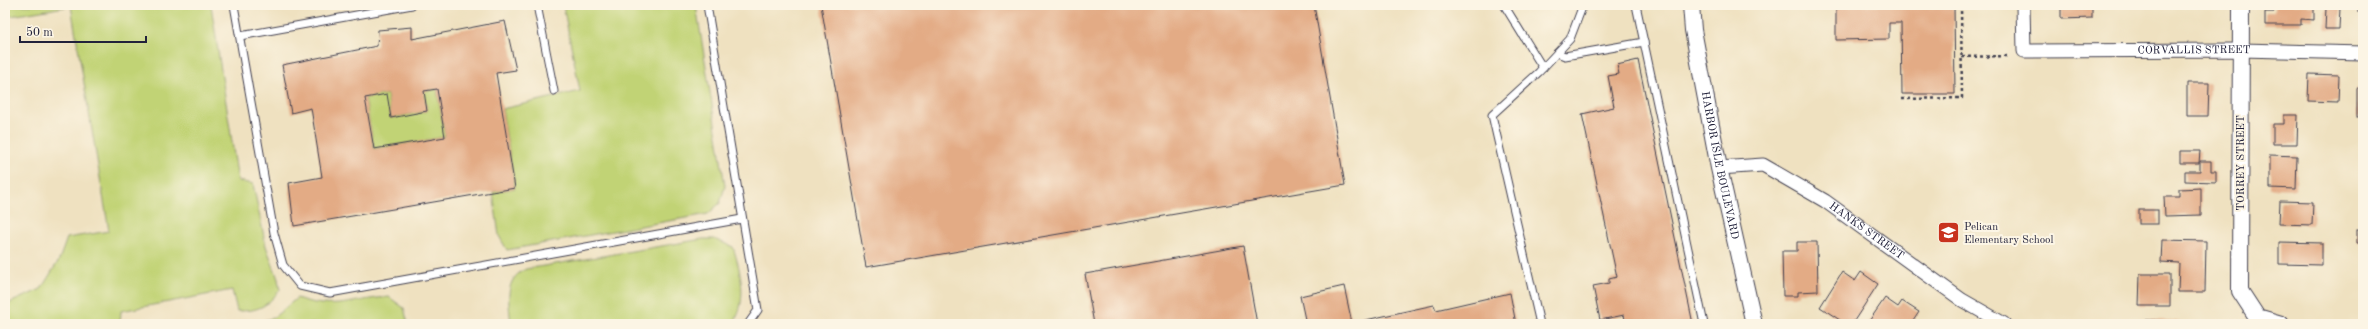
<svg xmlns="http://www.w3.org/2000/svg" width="2368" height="329" font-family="'Old Standard TT',serif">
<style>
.green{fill:#c1d375;stroke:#727a58}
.building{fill:#e3ab85;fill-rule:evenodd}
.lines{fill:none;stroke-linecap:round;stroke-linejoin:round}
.service-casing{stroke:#413f4f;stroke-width:9}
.minor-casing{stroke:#413f4f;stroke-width:15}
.tertiary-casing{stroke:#413f4f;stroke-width:18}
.path{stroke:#413f4f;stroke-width:2.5;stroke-dasharray:3 3;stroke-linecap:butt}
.service{stroke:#fff;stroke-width:7}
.minor{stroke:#fff;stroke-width:13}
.tertiary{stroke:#fff;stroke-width:16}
.labels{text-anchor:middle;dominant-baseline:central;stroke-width:4;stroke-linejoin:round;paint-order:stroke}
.street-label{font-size:11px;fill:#22223b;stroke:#fcf5e5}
.poi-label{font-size:11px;fill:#22223b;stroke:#fcf5e5;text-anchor:start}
</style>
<rect width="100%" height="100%" fill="#fcf5e5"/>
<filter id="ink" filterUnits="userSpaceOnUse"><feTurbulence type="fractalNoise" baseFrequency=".025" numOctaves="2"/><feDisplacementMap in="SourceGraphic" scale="8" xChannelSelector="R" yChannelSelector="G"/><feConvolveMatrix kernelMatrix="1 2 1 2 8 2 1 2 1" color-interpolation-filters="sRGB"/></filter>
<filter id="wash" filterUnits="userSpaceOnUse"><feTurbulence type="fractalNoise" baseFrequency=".012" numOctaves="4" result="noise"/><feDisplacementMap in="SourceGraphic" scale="16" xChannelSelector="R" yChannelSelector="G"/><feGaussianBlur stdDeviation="0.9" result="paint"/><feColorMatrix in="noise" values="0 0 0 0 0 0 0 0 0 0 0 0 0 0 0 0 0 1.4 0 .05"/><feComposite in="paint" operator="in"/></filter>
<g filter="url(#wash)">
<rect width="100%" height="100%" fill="#efe1c0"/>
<g class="green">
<path d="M5,5h206l27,176 15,3 13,62 12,33 2,11c-14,17 -21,21 -43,21l-5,-21 -111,21 -1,13h-115v-19l36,-16 18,-29 8,-22 42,-7 -38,-225 -66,11z"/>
<path d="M563,5h133l29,181 -5,17 -12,11 -201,36 -8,-14 -6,-44 22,-4 -13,-79 78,-18z"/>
<path d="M437,89l8,48 -71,12 -9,-51 22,-4 4,24 36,-7 -3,-20z"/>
<path d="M703,239h11l19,8c8,25 15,54 0,77h-222c-2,-21 -8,-45 15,-55z"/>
<path d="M389,297l15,11 4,16h-157l22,-6 24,-20c38,14 55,1 92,-1z"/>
</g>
<g id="blocks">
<g class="building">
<path d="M821,5h493l31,180 -479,82z"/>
<path d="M1846,5h108l1,89h-53l-1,-71h-12v16l-53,1v-34z"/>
<path d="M2061,5h31v13l-31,1z"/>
<path d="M2274,5h40v15l-13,-1v6h-36v-13h9z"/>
<rect x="2358" y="5" width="5" height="7"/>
<path d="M2326,8h14l-1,21h-14z"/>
<path d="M505,21l11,49 -20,3 19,115 -221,38 -5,-43 33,-6 -11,-69 -20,5 -9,-48 95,-19 1,-16 34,-3v12zM437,89l8,48 -71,12 -9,-51 22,-4 4,24 36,-7 -3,-20z"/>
<path d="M1638,60l55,264h-67l-2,-9 -24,5 -7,-34 16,-3v-4l8,-2 -35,-163 32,-7 -6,-31 11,-2 -2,-9z"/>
<path d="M2309,74l30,1 -1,27 -30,-1z"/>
<path d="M2187,83h22l-1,33h-21z"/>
<rect x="2357" y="88" width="6" height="29"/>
<path d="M2284,115h14l-1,29h-24v-20h11z"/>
<path d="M2180,151h20l-1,12h-19z"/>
<path d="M2270,155l27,1 -1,33 -26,-1z"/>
<path d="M2200,161h11v10h5v11l-31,-1v-10h15z"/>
<path d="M2201,188v27l-36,1 -1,-19h15v-8z"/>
<path d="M2280,201l33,1 -1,23 -33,-1z"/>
<rect x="2139" y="210" width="19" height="14"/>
<rect x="2357" y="230" width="6" height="13"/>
<path d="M2162,240l44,1 -1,51h-27l1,-29 -18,-1z"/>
<path d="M1797,242h20l1,49 -20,1v4h-15l-1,-45h15z"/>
<path d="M2279,242l43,1v22l-43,-1z"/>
<path d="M1243,246l14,78h-163l-9,-50z"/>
<path d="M1842,272l13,9 6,-9 17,12 -26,40h-6l-26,-17z"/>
<path d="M2140,274h30v32h-31z"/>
<path d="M1344,286l8,37 82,-18 2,5 74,-17 6,31h-210l-6,-28z"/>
<path d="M1885,298l13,9 4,-6 17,11 -8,12h-44z"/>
<path d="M2146,320l34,1v3h-34z"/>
</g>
</g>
</g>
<g filter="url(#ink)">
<use href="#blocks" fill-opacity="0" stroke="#413f4f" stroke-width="1"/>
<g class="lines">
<defs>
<g id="service">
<path d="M234,5l40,228 9,32 17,21 30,7 412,-74"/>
<path d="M537,5l17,86"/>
<path d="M707,5l51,305 -10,14"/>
<path d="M1504,5l39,63"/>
<path d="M1636,5l68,319"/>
<path d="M240,36l172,-31"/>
<path d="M1557,53l8,3 79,-14"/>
<path d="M1540,324l-48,-209 47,-43 31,-33 13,-34"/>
</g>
<g id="minor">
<path id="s1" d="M2023,5l1,46 217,-1 122,3"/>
<path id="s2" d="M1719,168l44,-3 62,36 137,99 42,24"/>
</g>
<g id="tertiary">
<path id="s3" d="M1691,5l2,25 26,138 35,156"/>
<path d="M2241,5l-1,286 17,26 24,7"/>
</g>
</defs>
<use href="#service" class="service-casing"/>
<use href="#minor" class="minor-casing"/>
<use href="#tertiary" class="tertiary-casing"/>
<g class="path">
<path d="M1962,57l47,-1"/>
<path d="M1902,99l60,-1 -1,-93"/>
</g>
<use href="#service" class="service"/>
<use href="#minor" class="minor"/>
<use href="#tertiary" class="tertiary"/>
</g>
</g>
<defs>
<symbol id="school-square" viewBox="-11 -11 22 22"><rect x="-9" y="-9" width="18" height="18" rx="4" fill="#c8321e" stroke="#fcf5e5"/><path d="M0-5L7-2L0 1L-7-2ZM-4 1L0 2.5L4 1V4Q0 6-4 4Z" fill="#fff"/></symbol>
</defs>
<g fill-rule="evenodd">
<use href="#school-square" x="1936" y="220" width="25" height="25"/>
</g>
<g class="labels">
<g class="street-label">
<text stroke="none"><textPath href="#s1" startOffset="216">CORVALLIS STREET</textPath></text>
<text transform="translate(2241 163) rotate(-90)">TORREY STREET</text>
<text stroke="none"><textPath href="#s3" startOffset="163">HARBOR ISLE BOULEVARD</textPath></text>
<text stroke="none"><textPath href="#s2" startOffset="167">HANKS STREET</textPath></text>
</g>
<g class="poi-label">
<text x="1964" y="227">Pelican<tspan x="1964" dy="13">Elementary School</tspan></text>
</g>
</g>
<rect width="2368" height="329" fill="none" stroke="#fcf5e5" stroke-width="20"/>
<path d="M20 36v6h126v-6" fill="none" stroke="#22223b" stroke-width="2"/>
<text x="26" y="36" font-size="12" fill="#22223b" stroke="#fcf5e5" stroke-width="3" paint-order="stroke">50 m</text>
</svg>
